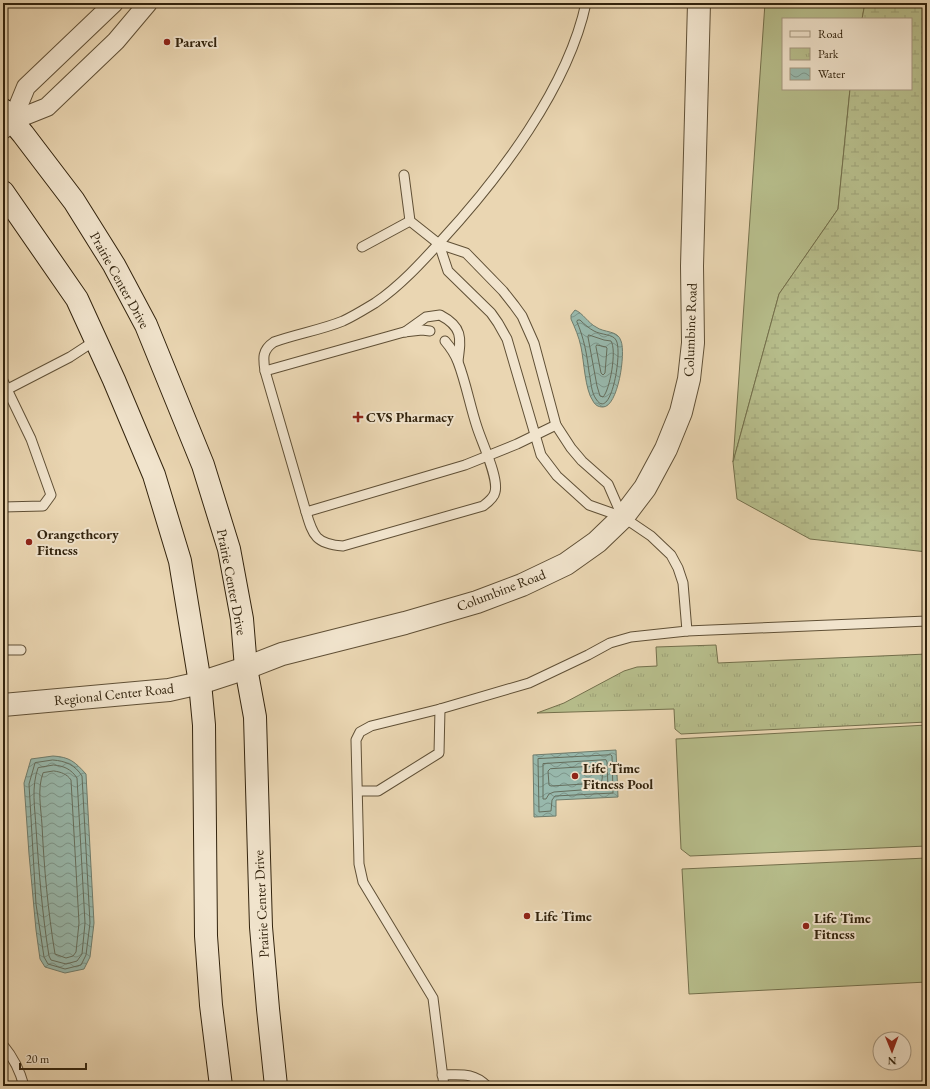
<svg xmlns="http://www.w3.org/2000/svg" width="930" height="1089" font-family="'EB Garamond',serif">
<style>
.grass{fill:#b7be8c;stroke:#74704c}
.wetland{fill:url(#wetland-marsh);stroke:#74704c}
.park{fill:url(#park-tufts);stroke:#74704c}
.water{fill:url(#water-waves);stroke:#6f7d6d}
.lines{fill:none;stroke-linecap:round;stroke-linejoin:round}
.shore{stroke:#656e5d;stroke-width:1}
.service-casing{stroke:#605036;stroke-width:11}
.minor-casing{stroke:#605036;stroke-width:20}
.tertiary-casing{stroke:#605036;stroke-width:24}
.secondary-casing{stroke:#32230d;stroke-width:24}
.service{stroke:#f1e4cd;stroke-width:9}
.minor{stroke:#f1e4cd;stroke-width:18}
.tertiary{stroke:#f1e4cd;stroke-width:22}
.secondary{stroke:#f1e4cd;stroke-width:22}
.poi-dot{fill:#8f2418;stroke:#f1e4cd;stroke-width:1.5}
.labels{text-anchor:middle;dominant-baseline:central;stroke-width:4;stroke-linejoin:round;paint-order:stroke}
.poi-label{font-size:14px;font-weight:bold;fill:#32230d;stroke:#f1e4cd;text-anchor:start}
.street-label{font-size:14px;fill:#32230d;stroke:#f1e4cd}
</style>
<defs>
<pattern id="wetland-marsh" width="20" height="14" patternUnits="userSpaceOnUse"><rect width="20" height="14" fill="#b7be8c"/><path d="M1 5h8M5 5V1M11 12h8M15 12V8" fill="none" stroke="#9ea378"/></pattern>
<pattern id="park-tufts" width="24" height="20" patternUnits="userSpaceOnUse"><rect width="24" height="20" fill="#b7be8c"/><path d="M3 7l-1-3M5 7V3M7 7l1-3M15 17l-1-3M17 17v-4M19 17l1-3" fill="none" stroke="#9ea378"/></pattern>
<pattern id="water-waves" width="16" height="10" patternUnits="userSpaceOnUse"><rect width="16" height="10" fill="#98b9ad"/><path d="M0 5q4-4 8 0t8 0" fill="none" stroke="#7d968b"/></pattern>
</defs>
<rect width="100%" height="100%" fill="#ead6b2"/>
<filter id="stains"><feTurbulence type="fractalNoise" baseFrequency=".005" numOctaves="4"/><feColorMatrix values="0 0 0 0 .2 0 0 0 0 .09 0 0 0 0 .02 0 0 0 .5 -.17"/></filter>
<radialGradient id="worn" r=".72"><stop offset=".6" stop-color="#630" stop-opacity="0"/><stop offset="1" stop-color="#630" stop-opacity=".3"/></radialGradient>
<g class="grass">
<path d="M765,3h100l-3,16h-79v70h67l-12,120 -59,85 -46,168z"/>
<path d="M927,725v121l-237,10 -9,-7 -5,-110z"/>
<path d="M927,858v124l-238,12 -7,-125z"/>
</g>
<path class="wetland" d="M865,3h62v549l-117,-13 -73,-40 -4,-37 46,-168 59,-85 12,-120h61v-70h-49z"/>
<path class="park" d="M716,645l2,18 209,-9v68l-246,12 -6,-5 -1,-20 -137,4 27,-10 60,-32 13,-4 20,-1 -1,-19z"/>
<g class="water">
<path d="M575,310c8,3 13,13 21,17 8,6 22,3 25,14 5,12 -3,66 -18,66 -5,0 -8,-2 -10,-6 -8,-11 -9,-40 -12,-54 -2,-10 -6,-19 -10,-28v-4z"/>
<path d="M616,750l2,47 -62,3v16l-22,1 -1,-62z"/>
<path d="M53,756c17,1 22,6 33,18l8,149 -4,34 -6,12 -19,4 -20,-6 -5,-8 -4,-29 -7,-76 -5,-71 7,-24z"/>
</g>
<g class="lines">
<g class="shore">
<path d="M578,320h2c4,4 10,9 14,11 7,4 19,3 22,9 7,11 -5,83 -20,59 -5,-7 -5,-18 -7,-27 -2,-17 -5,-34 -12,-50z"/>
<path d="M589,335l15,5 7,1c6,9 -1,49 -8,56l-3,-1 -3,-10 -9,-49z"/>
<path d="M597,345l9,2 1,1 -2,25 -2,2 -2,-2 -5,-26z"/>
<path d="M611,755l1,1 1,37 -58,3 -3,4 -1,11 -12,1 -1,-53z"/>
<path d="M53,760c13,1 22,5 29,16l8,147 -4,32 -5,10 -16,4 -17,-5 -4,-7 -8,-53 -7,-120 6,-21z"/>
<path d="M606,760l1,2 1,26 -54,4 -5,2 -3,5h-3v-35z"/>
<path d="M54,765c10,1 17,4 23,13l8,145 -3,31 -5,7 -11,3 -15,-4 -2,-4c-7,-43 -10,-85 -13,-128 -1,-20 -5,-41 2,-60z"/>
<path d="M600,766c3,3 3,13 1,17l-50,3 -2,-1 -1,-14 2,-2z"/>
<path d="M54,771c7,1 13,3 17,9l8,143 -3,29 -3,4 -7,2 -11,-4c-7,-43 -11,-86 -13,-129 -1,-17 -5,-36 1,-52z"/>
</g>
<defs>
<g id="service">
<path d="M404,175l6,46 29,23 27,9 37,38 11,14 8,11 12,27 22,82 15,23 11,13 26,23 14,32"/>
<path d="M439,244l9,27 43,42 7,10 9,16 34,116 16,21 32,29 34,12 28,19 20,19 7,13 5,15 4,48 -56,6 -21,6 -22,12 -59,28 -89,26 -69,17 -11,6 -4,8 3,124 4,18 70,116 11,88"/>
<path d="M362,247l48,-26"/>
<path d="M405,332l21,-15 14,-2c23,12 21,23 18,46"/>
<path d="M445,341c6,7 10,13 13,21 8,21 12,44 19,65 5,16 22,51 18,65 -1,6 -8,11 -12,14l-140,40c-27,-2 -30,-10 -37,-34l-41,-141c-2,-13 -3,-21 9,-29 22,-8 47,-12 69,-21 11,-5 22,-12 32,-18 25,-17 46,-40 66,-62 58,-63 127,-153 145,-238"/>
<path d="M265,371l139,-39 18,-2 8,1"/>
<path d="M3,381l28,58 20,56 -8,11 -40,1"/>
<path d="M8,389l62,-32 26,-17"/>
<path d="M306,512l159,-47 52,-21 39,-19"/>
<path d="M687,631l240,-10"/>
<path d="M3,650h18"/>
<path d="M358,791h20l61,-38 1,-44"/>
<path d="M3,1045c10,12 17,26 21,41"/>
<path d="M442,1075c19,0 31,-3 45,11"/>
</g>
<g id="minor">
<path d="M12,121l35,-14 69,-66 32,-38"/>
<path d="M3,130l9,-9 14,-34 88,-84"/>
</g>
<path id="tertiary" d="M3,705l166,-15 31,-7 46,-15 36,-14 123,-31 72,-21 45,-17 44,-21 31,-22 26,-25 22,-29 21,-39 15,-37 8,-33 4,-36 -1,-77 7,-263"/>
<g id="secondary">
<path d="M3,110l20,24 51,67 40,64 32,60 57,140 26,84 13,70 4,49 9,49 6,210 7,82 8,77"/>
<path d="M3,192l74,107 37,81 40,95 26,86 20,122 4,42 2,211 5,69 10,81"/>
</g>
</defs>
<use href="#service" class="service-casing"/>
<use href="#minor" class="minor-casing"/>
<use href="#tertiary" class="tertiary-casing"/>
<use href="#secondary" class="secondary-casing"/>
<use href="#service" class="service"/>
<use href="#minor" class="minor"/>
<use href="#tertiary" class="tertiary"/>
<use href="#secondary" class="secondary"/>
</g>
<g class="poi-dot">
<circle cx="167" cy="42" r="4"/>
<path d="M356 411h4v4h4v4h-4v4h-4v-4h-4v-4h4z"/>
<circle cx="29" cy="542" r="4"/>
<circle cx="575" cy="776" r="4"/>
<circle cx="527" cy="916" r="4"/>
<circle cx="806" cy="926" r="4"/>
</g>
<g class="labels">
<g class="poi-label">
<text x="175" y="42">Paravel</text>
<text x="366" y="417">CVS Pharmacy</text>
<text x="37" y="534">Orangetheory<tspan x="37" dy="16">Fitness</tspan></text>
<text x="583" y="768">Life Time<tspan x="583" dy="16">Fitness Pool</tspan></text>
<text x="535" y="916">Life Time</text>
<text x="814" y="918">Life Time<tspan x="814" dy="16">Fitness</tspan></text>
</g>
<g class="street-label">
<text transform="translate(120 280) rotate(61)">Prairie Center Drive</text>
<text transform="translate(690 330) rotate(-88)">Columbine Road</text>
<text transform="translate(232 582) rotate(79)">Prairie Center Drive</text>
<text transform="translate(501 590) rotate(-21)">Columbine Road</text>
<text transform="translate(114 694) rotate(-6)">Regional Center Road</text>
<text transform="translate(261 904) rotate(-93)">Prairie Center Drive</text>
</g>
</g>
<rect width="930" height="1089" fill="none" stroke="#ead6b2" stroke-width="16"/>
<rect x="4" y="4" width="922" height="1081" fill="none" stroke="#32230d" stroke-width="2"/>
<rect x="8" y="8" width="914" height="1073" fill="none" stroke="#32230d"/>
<rect x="782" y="18" width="130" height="72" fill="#f1e4cd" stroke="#a59780"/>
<rect x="790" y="31" width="20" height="6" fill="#f1e4cd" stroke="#a59780"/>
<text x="818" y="38" font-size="12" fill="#32230d">Road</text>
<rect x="790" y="48" width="20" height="12" fill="url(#park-tufts)" stroke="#a59780"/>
<text x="818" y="58" font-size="12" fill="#32230d">Park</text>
<rect x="790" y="68" width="20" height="12" fill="url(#water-waves)" stroke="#a59780"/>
<text x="818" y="78" font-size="12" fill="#32230d">Water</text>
<g transform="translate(892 1051) rotate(179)"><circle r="19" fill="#f1e4cd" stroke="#a59780"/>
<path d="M0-3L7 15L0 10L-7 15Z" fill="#8f2418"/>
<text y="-6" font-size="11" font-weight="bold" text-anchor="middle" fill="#32230d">N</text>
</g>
<path d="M20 1063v6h66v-6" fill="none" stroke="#32230d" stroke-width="2"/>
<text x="26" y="1063" font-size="12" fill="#32230d" stroke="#f1e4cd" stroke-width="3" paint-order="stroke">20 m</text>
<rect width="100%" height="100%" filter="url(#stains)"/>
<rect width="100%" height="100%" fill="url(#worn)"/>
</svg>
